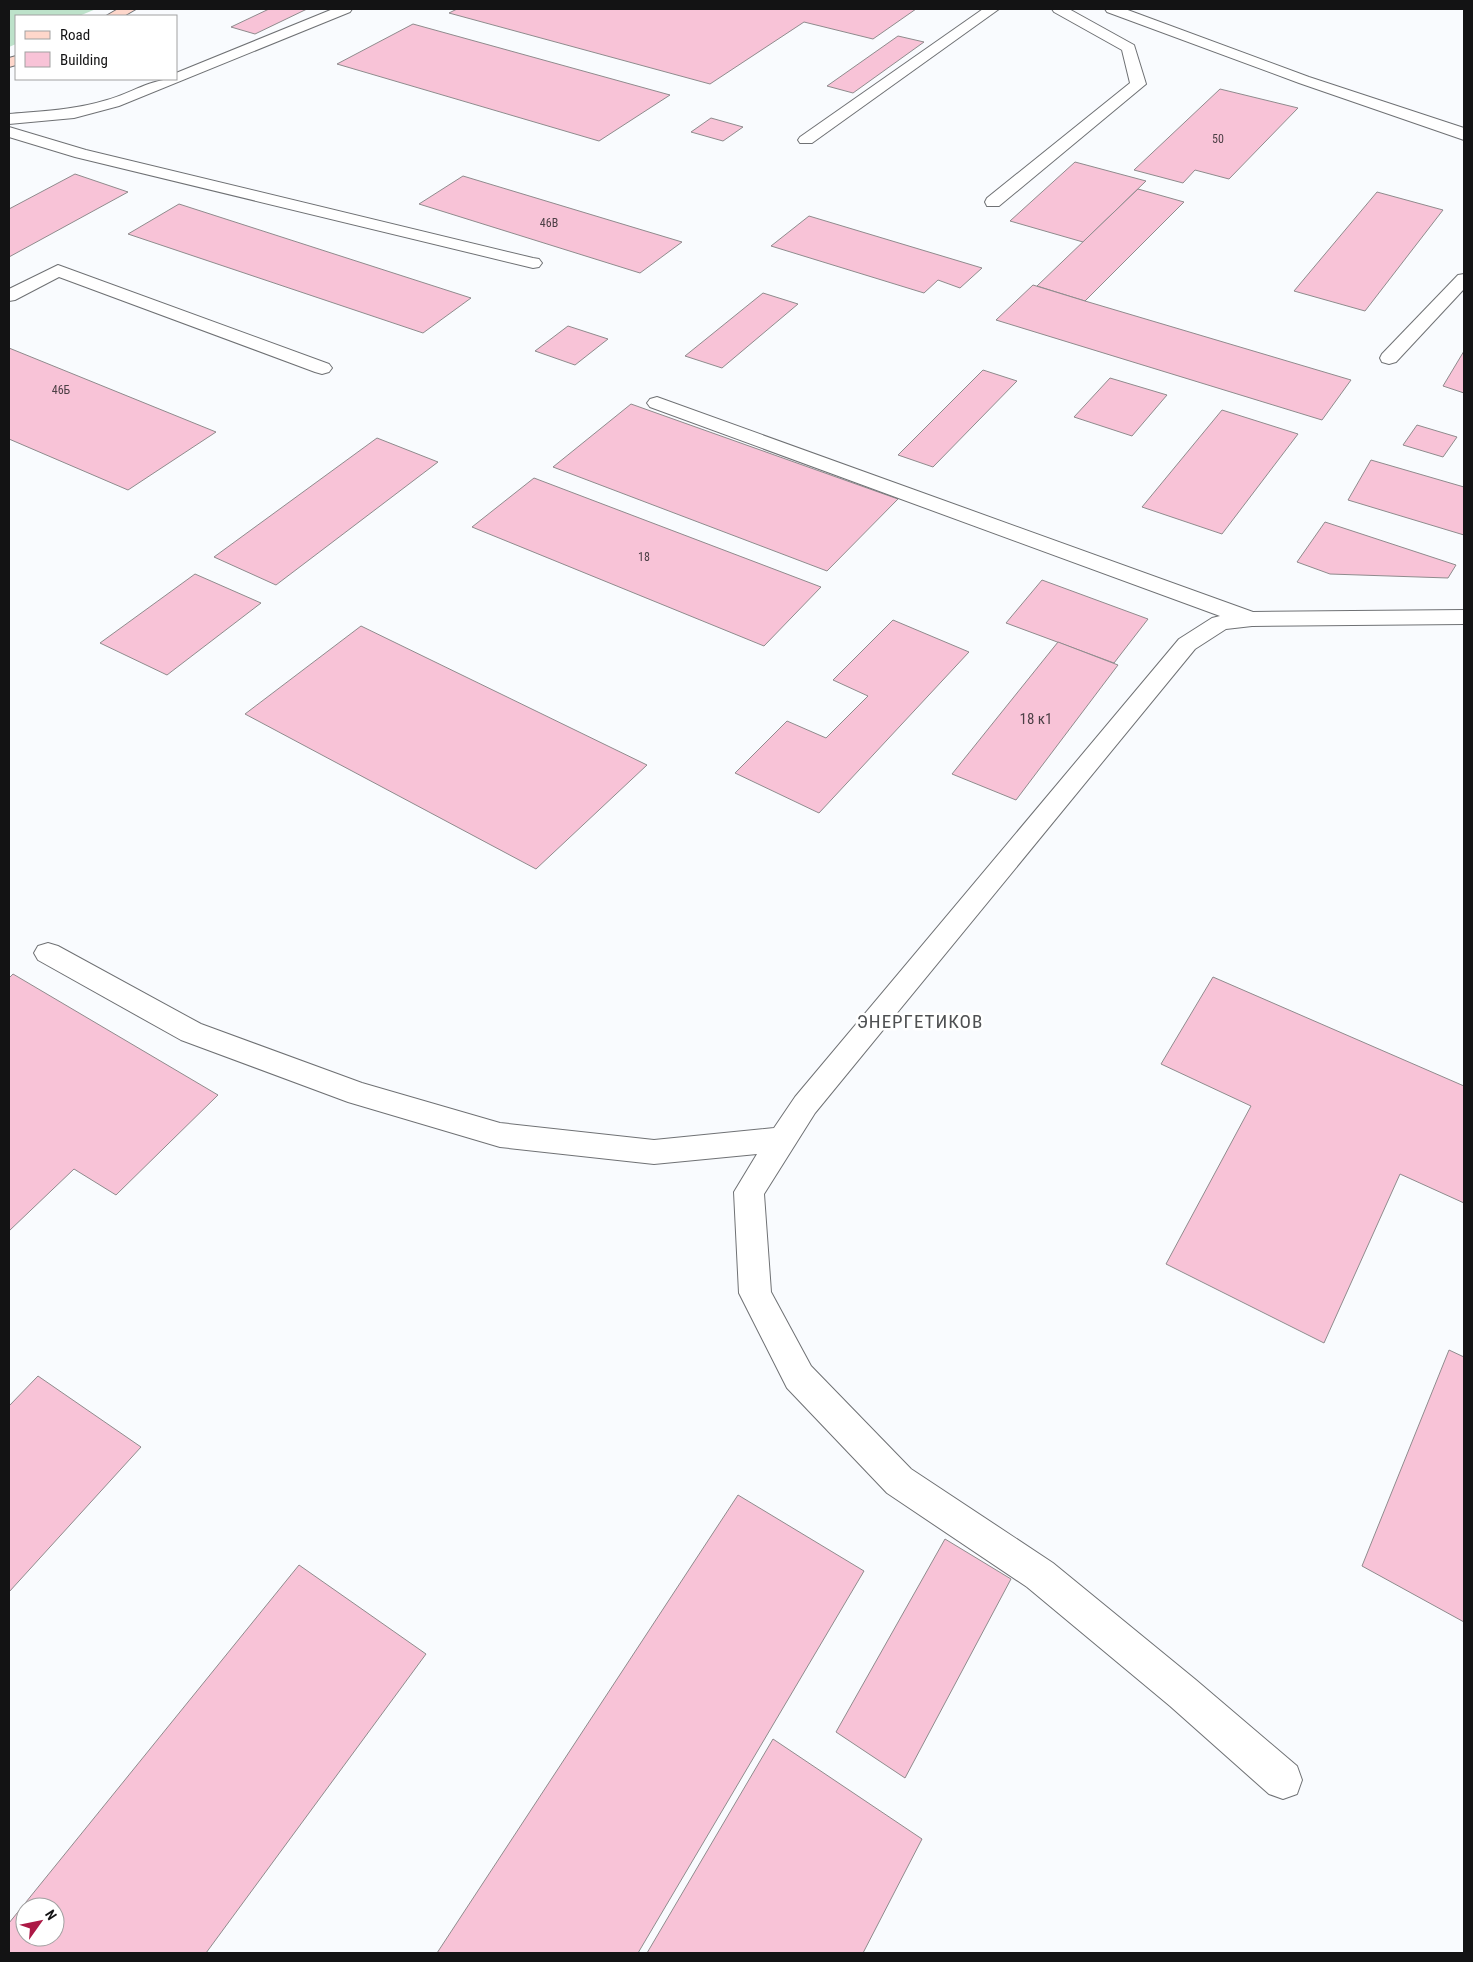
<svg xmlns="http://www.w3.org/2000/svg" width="1473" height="1962" font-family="'Roboto Condensed',sans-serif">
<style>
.green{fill:#bde2ca}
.building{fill:#f8c3d7;stroke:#8f8b8d;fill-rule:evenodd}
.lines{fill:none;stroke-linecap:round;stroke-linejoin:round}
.service-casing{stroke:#6f7174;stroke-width:2}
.secondary-casing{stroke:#6f7174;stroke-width:2}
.service{fill:#fff;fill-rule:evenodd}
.secondary{fill:#fed7cb;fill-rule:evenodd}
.labels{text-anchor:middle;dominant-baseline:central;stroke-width:5;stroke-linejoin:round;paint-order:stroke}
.far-number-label{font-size:12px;fill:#4c3f45}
.number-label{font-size:15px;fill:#4c3f45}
.neighbourhood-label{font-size:19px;letter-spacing:1px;fill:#4e5052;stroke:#fff}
</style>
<rect width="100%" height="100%" fill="#f9fbfe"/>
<path class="green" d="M9,9h87l-17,7h-63v28l-7,3z"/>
<g class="building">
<path d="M269,9h38l-52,25 -24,-7z"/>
<path d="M457,9h459l-43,30 -69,-17 -94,62 -261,-71z"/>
<path d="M413,24l257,71 -71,46 -262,-77z"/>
<path d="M898,36l26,6 -71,51 -26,-7z"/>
<path d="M1220,89l78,19 -69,71 -34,-9 -12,13 -49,-13z"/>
<path d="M711,118l32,9 -20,14 -32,-9z"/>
<path d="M1075,162l71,19 -63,61 -73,-21z"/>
<path d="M75,174l53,18 -119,65v-48z"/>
<path d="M463,176l219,66 -42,31 -221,-69z"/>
<path d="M1138,189l46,13 -99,99 -48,-15z"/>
<path d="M1377,192l66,18 -78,101 -71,-20z"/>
<path d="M179,204l292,94 -48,35 -295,-99z"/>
<path d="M809,216l173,52 -22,20 -22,-8 -14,13 -153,-47z"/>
<path d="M1033,285l52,16 266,79 -29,40 -326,-100z"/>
<path d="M763,293l35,11 -76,64 -37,-12z"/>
<path d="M568,326l40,13 -33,26 -40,-14z"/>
<path d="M9,348l207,84 -88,58 -119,-51z"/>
<path d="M1464,351v42l-21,-7z"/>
<path d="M983,370l34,11 -84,86 -35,-12z"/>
<path d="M1110,378l57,17 -35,41 -58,-19z"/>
<path d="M631,404l267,95 -71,72 -274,-104z"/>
<path d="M1222,410l76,24 -76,100 -80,-27z"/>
<path d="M1417,425l40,12 -14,20 -40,-12z"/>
<path d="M377,438l61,24 -162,123 -62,-28z"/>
<path d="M1371,460l93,27v48l-116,-35z"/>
<path d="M534,478l287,109 -57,59 -292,-119z"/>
<path d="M1325,522l131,43 -8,13 -118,-4 -33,-12z"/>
<path d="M195,574l66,29 -94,72 -67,-32z"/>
<path d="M1042,580l106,39 -34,44 -108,-40z"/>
<path d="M893,620l76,32 -150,161 -84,-40 52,-52 39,17 42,-42 -35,-16z"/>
<path d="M361,626l286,139 -111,104 -291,-155z"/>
<path d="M1058,642l60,23 -102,135 -64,-26z"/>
<path d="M13,974l205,121 -102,100 -42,-26 -65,62v-253z"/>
<path d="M1213,977l251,109v117l-64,-29 -76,169 -158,-79 85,-158 -90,-42z"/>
<path d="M1449,1350l15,7v265l-102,-56z"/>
<path d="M38,1376l103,71 -132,145v-186z"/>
<path d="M738,1495l126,76 -226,382h-201z"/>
<path d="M945,1539l66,40 -106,199 -69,-46z"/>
<path d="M299,1565l127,89 -220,299h-197v-30zM25,1907h30v30h-30z"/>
<path d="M773,1739l149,100 -59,114h-216z"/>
</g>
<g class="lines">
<defs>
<g id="service">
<path d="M333,9h19l-2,3 -231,94 -45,12 -65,6v-10c33,-3 66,-4 98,-14 25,-7 43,-21 69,-21v-6z"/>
<path d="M983,9h16l-187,134h-12l-2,-3 2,-3z"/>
<path d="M1052,9h17l65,36 12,39 -147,122h-12l-2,-4 2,-4 143,-115 -8,-33 -68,-38z"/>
<path d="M1105,9h20l184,68 155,51v12l-165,-57 -192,-71z"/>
<path d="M9,127l77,23 447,108 6,1 3,4 -3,4 -6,1 -458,-111 -66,-20z"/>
<path d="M58,265l271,99 3,4 -3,4 -7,2 -7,-2 -256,-95 -44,23 -6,1v-12z"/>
<path d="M1464,274v15l-68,73 -7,2 -7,-2 -2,-4 2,-4 76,-79z"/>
<path d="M657,397l596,215 211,-2v14l-212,2 -26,3 -31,20 -380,464 -51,81 7,98 40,74 100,103 142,94 143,117 101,86 5,14 -5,14 -14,5 -14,-5 -99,-88 -143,-119 -140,-94 -100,-105 -48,-95 -5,-101 23,-38 -103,10 -154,-17 -152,-45 -167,-62 -143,-80 -4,-7 4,-7 10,-3 10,3 143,78 161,59 138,40 154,17 120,-12 21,-31 384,-458 33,-21 8,-2 -570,-209 -3,-4 3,-4z"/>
</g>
<g id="secondary">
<path d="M118,9h18l-12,7h-18z"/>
<path d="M16,56v9l-7,2v-9z"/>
</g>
</defs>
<use href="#service" class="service-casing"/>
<use href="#secondary" class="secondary-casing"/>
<use href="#service" class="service"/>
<use href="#secondary" class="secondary"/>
</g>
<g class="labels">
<g class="far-number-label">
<text x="1218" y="139">50</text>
<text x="549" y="223">46В</text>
<text x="61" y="390">46Б</text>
<text x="644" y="557">18</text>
</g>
<g class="number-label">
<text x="1036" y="719">18 к1</text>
</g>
<g class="neighbourhood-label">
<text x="920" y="1021">ЭНЕРГЕТИКОВ</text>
</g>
</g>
<rect width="1473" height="1962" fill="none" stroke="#131314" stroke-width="20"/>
<rect x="15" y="15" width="162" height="65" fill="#ffffff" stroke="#a1a1a1"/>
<rect x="25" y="31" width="25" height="8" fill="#fed7cb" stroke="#a1a1a1"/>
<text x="60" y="40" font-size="15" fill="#131314">Road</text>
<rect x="25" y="52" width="25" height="15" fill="#f8c3d7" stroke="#a1a1a1"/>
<text x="60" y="65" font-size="15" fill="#131314">Building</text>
<g transform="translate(40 1922) rotate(57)"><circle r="24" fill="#ffffff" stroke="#a1a1a1"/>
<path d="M0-4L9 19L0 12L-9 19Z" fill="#ac1845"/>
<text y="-8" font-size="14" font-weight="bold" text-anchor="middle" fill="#131314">N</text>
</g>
</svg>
